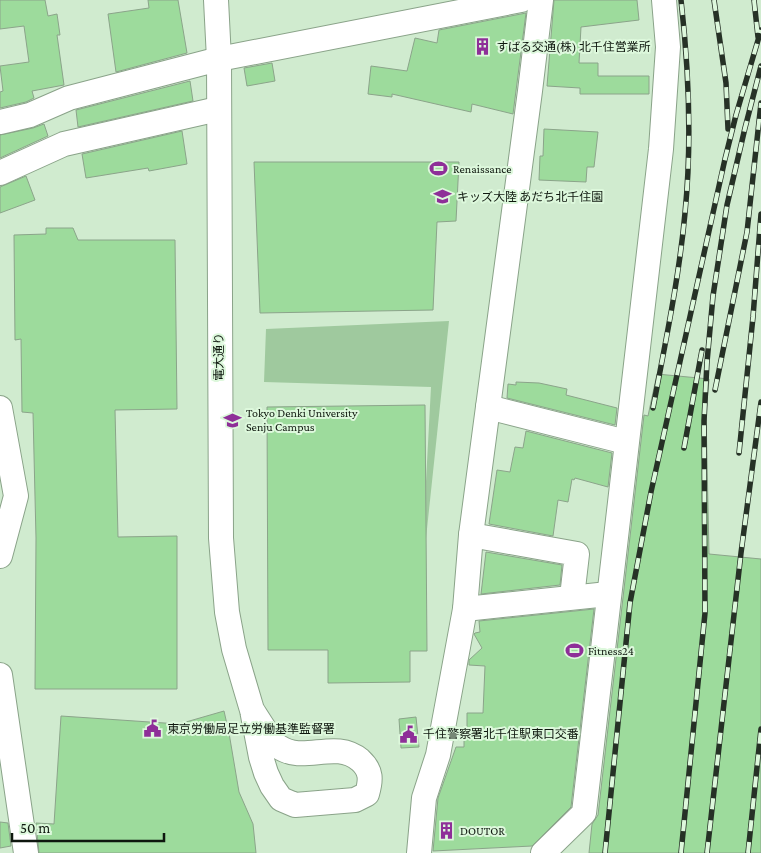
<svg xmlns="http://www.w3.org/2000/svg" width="761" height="853" font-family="'Crimson Pro','Noto Sans JP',serif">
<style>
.green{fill:#9fc99e}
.building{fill:#9ddb9c;stroke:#8ba48a}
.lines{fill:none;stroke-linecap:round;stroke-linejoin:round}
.minor-casing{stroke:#8aa389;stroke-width:26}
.minor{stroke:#fff;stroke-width:24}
.rail-casing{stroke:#263126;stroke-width:5.5}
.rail{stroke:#ddf8dc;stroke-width:4;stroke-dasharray:11;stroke-linecap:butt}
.labels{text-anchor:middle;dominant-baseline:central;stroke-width:4;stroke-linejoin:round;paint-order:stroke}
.poi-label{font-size:12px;fill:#0e170e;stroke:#ddf8dc;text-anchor:start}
.street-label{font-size:12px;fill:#0e170e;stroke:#ddf8dc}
</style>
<rect width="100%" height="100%" fill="#d0ebcf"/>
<path class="green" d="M449,321l-29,274 11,-208 -167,-5 2,-53z"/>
<g class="building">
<path d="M0,0h45l3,16 9,-2 3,21h-3l7,50 -32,6 2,7 -8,4 -26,6v-16l3,-1 -3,-25 29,-4 -5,-36 -24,3z"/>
<path d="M148,0h30l9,53 -71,19 -8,-58 41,-6z"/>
<path d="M554,0h83l2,20 -58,7 -2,36h19v13h51v18h-69v-6l-33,-2z"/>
<path d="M526,13l-13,101 -41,-10 -1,8 -79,-18v3l-24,-3 3,-28 36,5 8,-33 22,5 2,-13z"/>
<path d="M272,63l3,18 -28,5 -3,-18z"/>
<path d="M190,81l3,20 -115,26 -2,-17z"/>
<path d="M44,124l4,12 -48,22v-23l33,-7z"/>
<path d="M544,129l54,3 -4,35h-7l-1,15 -47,-2 1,-24h3z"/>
<path d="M182,131l5,33 -38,7 -1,-3 -62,10 -4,-24z"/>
<path d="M254,162h205l-3,59 -19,1 -4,88 -173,3z"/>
<path d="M26,176l9,24 -35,13v-26z"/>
<path d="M46,228h27l5,12h97l2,169 -62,1 3,127 59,-1v153h-142l1,-151 -3,-125 -11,-1 -1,-73 -6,1 -1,-105 32,-1z"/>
<path d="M657,374l52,5 -3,34 3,141 52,5v294h-172l3,-29 6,-9 46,-400 4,1z"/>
<path d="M516,382l23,1 28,6 -1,6 51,13 -2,17 -108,-27 1,-14 8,1z"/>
<path d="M425,405l2,246h-17v31l-82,1v-33h-60l-1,-243z"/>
<path d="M526,431l86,22 -4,34 -33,-9 -1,2 -2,-1 -4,23 -10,-2 -5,36 -64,-12 8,-54 13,2 5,-25 8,1z"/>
<path d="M486,552l76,13 -2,20 -79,9z"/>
<path d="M594,609l-23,198 -39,39 -99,5 5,-53 18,-51h8v-18h3v-16h16l2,-47 -16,-1v-5l13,-12 -8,-14 1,-1 5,-1 -1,-11z"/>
<path d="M224,711l5,22 10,59 14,32 3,29h-217l-3,-30 18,1 7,-108 118,8z"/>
<path d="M416,717l3,30 -18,1 -2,-29z"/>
<path d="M0,822l8,1 3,23 -11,2z"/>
</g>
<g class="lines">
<defs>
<g id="minor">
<path d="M216,0l3,59 2,479 6,74 7,37 18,61 9,47 5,16 6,13 9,13 14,6 60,-5 12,-6c4,-14 5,-23 -7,-34 -25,-21 -56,4 -81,-13 -7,-4 -21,-28 -27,-37"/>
<path d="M0,122l30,-7 39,-17 150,-39 302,-59"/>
<path d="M0,173l64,-29 154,-35"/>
<path d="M488,407l138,35"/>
<path d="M0,408l16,88 -16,60"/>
<path d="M471,535l106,19 -5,43"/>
<path d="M465,609l143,-15"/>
<path d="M0,675l26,178"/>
<path d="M419,853l5,-55 14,-43 27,-146 6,-74 59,-444 11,-91"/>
<path d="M543,853l41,-40 77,-664 7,-102 -4,-47"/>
</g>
</defs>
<use href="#minor" class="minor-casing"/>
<use href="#minor" class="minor"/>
<defs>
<g id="rail">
<path d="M714,0l12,83 2,46"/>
<path d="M754,0l4,37"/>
<path d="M715,390l32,-158 14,-129"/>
<path d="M653,408c12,-64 26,-129 32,-195 7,-71 4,-142 -4,-213"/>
<path d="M684,448l18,-98"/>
<path d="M739,453l14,-136 8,-103"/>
<path d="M605,853l25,-250 21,-111 74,-333 11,-44 25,-85"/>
<path d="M681,853l24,-240 -1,-192 3,-59 6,-66 14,-91 18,-77 16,-62"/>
<path d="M707,853l34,-300 20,-151"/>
<path d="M748,853l13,-124"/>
</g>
</defs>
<use href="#rail" class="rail-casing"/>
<use href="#rail" class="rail"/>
</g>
<defs>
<symbol id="building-bare" viewBox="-9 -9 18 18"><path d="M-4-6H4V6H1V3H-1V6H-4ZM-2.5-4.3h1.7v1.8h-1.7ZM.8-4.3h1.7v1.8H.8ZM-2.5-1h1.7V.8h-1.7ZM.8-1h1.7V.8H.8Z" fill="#8e2f98" stroke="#ddf8dc" stroke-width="2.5" paint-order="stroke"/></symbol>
<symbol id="stadium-bare" viewBox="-9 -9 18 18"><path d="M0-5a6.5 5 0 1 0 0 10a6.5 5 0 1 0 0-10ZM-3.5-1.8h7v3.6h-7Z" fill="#8e2f98" stroke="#ddf8dc" stroke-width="2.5" paint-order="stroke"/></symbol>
<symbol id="school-bare" viewBox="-9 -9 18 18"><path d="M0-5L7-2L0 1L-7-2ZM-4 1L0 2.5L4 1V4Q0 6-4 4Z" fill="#8e2f98" stroke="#ddf8dc" stroke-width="2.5" paint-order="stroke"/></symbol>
<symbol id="university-bare" viewBox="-9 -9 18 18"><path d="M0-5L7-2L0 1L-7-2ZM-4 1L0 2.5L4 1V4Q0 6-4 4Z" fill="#8e2f98" stroke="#ddf8dc" stroke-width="2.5" paint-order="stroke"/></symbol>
<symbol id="civic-bare" viewBox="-9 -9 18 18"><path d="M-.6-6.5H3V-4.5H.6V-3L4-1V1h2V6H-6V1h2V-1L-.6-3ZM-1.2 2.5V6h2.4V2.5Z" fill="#8e2f98" stroke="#ddf8dc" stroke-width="2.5" paint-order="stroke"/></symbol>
</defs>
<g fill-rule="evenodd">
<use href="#building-bare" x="470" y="34" width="25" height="25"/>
<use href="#stadium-bare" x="426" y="156" width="25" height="25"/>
<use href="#school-bare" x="430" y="184" width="25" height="25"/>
<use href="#university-bare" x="220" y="408" width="25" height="25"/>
<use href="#stadium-bare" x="562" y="638" width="25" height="25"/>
<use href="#civic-bare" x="140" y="716" width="25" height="25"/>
<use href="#civic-bare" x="396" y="722" width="25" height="25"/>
<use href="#building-bare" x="434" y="818" width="25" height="25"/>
</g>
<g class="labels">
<g class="poi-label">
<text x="496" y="47">すばる交通(株) 北千住営業所</text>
<text x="453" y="169">Renaissance</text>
<text x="457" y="197">キッズ大陸 あだち北千住園</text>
<text x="246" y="413">Tokyo Denki University<tspan x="246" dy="14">Senju Campus</tspan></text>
<text x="588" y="651">Fitness24</text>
<text x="167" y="729">東京労働局足立労働基準監督署</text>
<text x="423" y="734">千住警察署北千住駅東口交番</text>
<text x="460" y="831">DOUTOR</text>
</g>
<g class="street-label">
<text transform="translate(219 357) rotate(-90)">電大通り</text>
</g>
</g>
<path d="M12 833v8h152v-8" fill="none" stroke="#0e170e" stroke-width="2.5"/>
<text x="20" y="833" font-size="15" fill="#0e170e" stroke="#ddf8dc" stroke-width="4" paint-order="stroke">50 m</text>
</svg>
